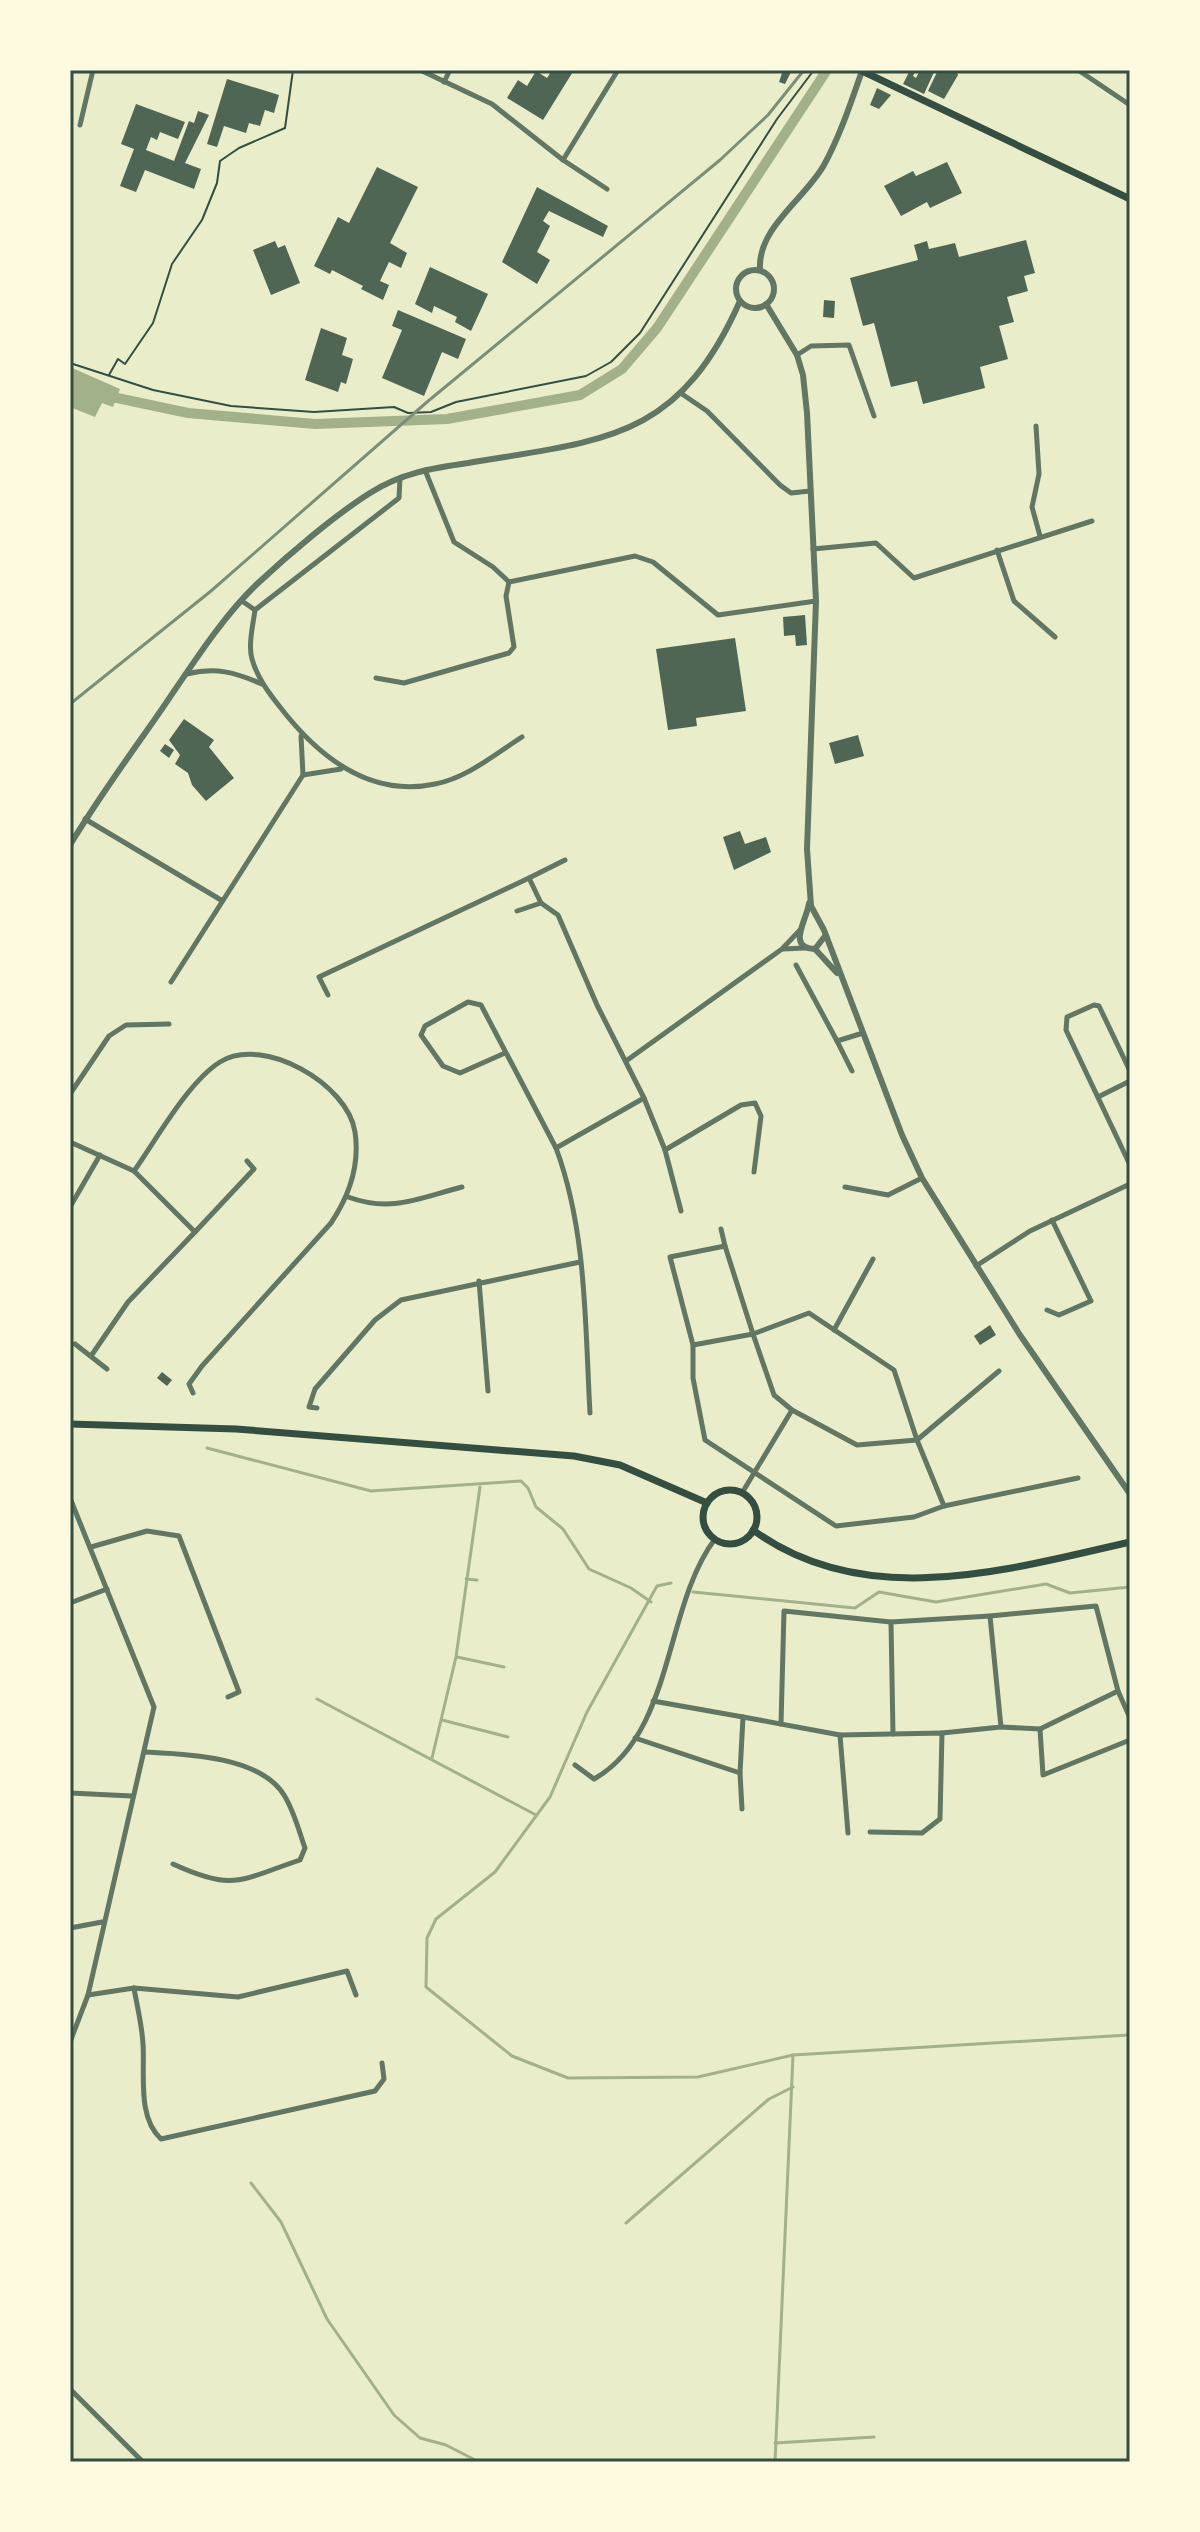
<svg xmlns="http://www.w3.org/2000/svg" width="1200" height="2532" font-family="Cabin,sans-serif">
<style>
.water{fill:#a3b18a}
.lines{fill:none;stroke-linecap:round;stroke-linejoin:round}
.stream{stroke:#a3b18a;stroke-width:3}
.canal{stroke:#a3b18a;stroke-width:10}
.building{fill:#4f6655}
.path{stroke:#344e41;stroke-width:2}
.minor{stroke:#617663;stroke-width:5}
.tertiary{stroke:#617663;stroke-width:6}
.secondary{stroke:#344e41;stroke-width:7}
.rail{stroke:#7c8e77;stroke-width:3}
.neatline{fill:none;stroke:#344e41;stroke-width:3}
</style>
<rect width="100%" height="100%" fill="#e9edc9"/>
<path class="water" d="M70,367l50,22 -7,18 -11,-4 -7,14 -25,-10z"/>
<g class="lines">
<g class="stream">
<path d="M207,1448l164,43 150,-10 7,7 8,19 27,22 26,40 42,19 20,14"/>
<path d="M466,1579l11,1"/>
<path d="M671,1583l-14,3 -70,126 -37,85 -55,75 -59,47 -9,19 -1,49 86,69 56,22 130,-1 95,-22 336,-20"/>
<path d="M693,1592l162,16 24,-16 57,10 110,-18 24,9 60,-6"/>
<path d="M457,1657l47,10"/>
<path d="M317,1699l219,116"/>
<path d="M442,1720l66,17"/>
<path d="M432,1758l24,-101 24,-170"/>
<path d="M251,2183l30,39 46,97 67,96 26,23 26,7 33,17"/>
<path d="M626,2223l143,-124 24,-12"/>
<path d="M775,2443l99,-6"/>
<path d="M775,2462l18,-407"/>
</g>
<path class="canal" d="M103,395l85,18 127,11 132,-5 133,-24 42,-26 35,-41 170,-258"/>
</g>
<g class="building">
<path d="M552,70h22l-31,50 -36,-22 11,-18 9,6 9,-15 11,7z"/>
<path d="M777,70h15l-7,14 -6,-2 3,-9z"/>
<path d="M910,70h6l-3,6 3,2 4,-8h15l-11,24 -21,-10z"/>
<path d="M938,70h18l2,5 -14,24 -16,-8z"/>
<path d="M227,79l52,16 -5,18 -9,-3 -5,16 -11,-3 -3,10 -22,-7 -7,21 -10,-3z"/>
<path d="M877,88l14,7 -12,14 -9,-4z"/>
<path d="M136,104l49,18 -7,17 -18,-7 -3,8 -6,-3 -5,13 28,11 15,-40 5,2 4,-12 11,4 -24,48 16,6 -7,20 -49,-19 -9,22 -16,-6 14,-37 -13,-5z"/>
<path d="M947,162l15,31 -32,15 -3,-6 -26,14 -17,-30 29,-15 3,5z"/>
<path d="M377,167l41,20 -28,56 17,10 -6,15 -12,-6 -9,19 9,4 -6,15 -22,-11 2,-3 -31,-16 -2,4 -16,-8 24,-49 11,6z"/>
<path d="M537,187l71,39 -5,11 -54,-26 -6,10 7,5 -13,26 13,8 -13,24 -35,-22z"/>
<path d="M1026,240l9,33 -11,3 4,15 -21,6 7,25 -15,4 9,33 -28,8 5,21 -62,16 -6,-23 -26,6 -17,-64 -11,3 -13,-48 68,-18 -4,-15 13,-4 2,8 26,-6 4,14z"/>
<path d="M275,241l3,7 7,-3 15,38 -29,12 -18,-45z"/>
<path d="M430,267l58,27 -17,37 -16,-9 2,-5 -23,-11 -2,7 -17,-9z"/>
<path d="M824,300l11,1 -1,17 -11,-1z"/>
<path d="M398,310l68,29 -8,20 -16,-7 -18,44 -42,-18 20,-48 -10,-4z"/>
<path d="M321,328l26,10 -5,17 11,4 -7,25 -5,-2 -3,10 -33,-12z"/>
<path d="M805,615l2,30 -11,1 -1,-11 -11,1 -1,-19z"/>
<path d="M735,638l11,73 -50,7 1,8 -29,4 -12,-81z"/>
<path d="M184,719l30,21 -5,7 25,31 -28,23 -14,-16 -4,-12 -13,-9 5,-9 -11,-15z"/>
<path d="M858,735l6,21 -29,8 -6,-21z"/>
<path d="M165,744l9,6 -5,8 -9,-7z"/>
<path d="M740,831l5,13 21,-7 5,15 -37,18 -11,-33z"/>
<path d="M990,1325l6,10 -16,10 -6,-9z"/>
<path d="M162,1372l10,8 -5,6 -10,-8z"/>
</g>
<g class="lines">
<g class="path">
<path d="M70,363l83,27 78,16 83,6 80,-5 14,6 23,-1 25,-10 130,-26 25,-14 29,-29 137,-214 37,-49"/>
<path d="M109,375l9,-16 7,5 28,-41 19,-59 30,-44 15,-37 3,-22 19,-13 46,-20 8,-58"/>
</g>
<g class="minor">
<path d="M420,70l72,34 71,56 44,29"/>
<path d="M1078,70l52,35"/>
<path d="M444,82l6,-12"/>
<path d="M80,125l13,-55"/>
<path d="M563,160l55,-90"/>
<path d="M797,355l14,-9 38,-1 25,71"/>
<path d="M682,394l25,17 73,74 11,8 19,-2"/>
<path d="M1036,426l3,48 -7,33 8,29"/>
<path d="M425,470l29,72 39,25 16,15"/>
<path d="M813,549l63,-6 38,35 178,-57"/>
<path d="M997,550l17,51 41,36"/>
<path d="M509,582l126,-26 18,6 65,53 98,-14"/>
<path d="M242,601l13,9 144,-112 1,-20"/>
<path d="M255,610c-2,15 -7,35 -3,49 5,18 16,33 28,48 37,48 89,91 155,77 32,-6 60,-30 87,-47"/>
<path d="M187,674c29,-7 47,-2 75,10"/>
<path d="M376,678l28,5 105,-30 5,-6 -8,-51 3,-14"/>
<path d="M303,775l38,-6"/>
<path d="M85,819l136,81"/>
<path d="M541,903l-12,-25 36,-18"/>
<path d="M517,911l24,-8 17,12 39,90 47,93 21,52 16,61"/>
<path d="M783,949l22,-1"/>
<path d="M796,965l41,76 26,-8"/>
<path d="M171,982l132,-207 -2,-39"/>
<path d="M328,995l-9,-18 210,-99"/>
<path d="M837,1041l15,30"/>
<path d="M505,1053l-45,20 -17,-7 -22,-31 4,-9 43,-24 13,3 75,143"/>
<path d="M626,1061l156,-112 18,-19"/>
<path d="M1130,1071l-31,-65 -5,-1 -27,12 -1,13 64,135"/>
<path d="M70,1094l39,-58 17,-11 43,-1"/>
<path d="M1098,1097l32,-16"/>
<path d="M70,1142l64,29c22,-31 54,-89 86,-109 43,-27 128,22 135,70 5,33 -6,64 -24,91l-129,143 -13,18 4,9"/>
<path d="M665,1150l76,-45 14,-2 6,13 -7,56"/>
<path d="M845,1187l43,8 34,-17"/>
<path d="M348,1197c44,16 71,1 114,-10"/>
<path d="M70,1207l30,-52"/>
<path d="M721,1229l4,17"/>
<path d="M195,1232l59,-63 -7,-8"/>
<path d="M976,1266l54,-35 100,-47"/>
<path d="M479,1281l9,110"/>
<path d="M1047,1310l12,5 32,-14 -39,-81"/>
<path d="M834,1330l39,-71"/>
<path d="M753,1334l21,61 18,15 65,35 60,-5 27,66 -30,11 -78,9 -131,-86 -12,-62v-33z"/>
<path d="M75,1344l32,25"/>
<path d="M693,1345l-23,-88 55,-11 28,88 56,-21 85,57 23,70 82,-69"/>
<path d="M91,1356l37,-54 67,-70 -61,-61"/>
<path d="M317,1408l-8,-1 6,-18 60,-69 26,-20 179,-38"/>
<path d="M590,1413c-5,-87 -3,-182 -34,-265l88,-50"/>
<path d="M742,1493l50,-83"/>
<path d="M70,1498l84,209 -66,288 -18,47"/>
<path d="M944,1506l134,-28"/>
<path d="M91,1547l56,-16 32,5 60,156 -11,5"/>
<path d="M70,1603l37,-14"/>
<path d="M990,1616l106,-10 22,85 12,27"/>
<path d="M653,1701l90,16 -3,56"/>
<path d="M743,1717l97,18 8,98"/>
<path d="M781,1724l3,-113 107,11"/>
<path d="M1001,1727l39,2 78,-38"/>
<path d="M1040,1729l3,46 87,-35"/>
<path d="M893,1734l-2,-112 99,-6 11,111 -59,6"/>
<path d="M840,1735l102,-2 -2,86 -18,14 -52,-1"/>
<path d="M635,1738l105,35 2,36"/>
<path d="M145,1752c40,2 115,4 139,43 10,16 15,36 21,53l-5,12c-60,20 -66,32 -127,4"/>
<path d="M575,1765l19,14c80,-45 70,-173 121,-240"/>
<path d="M70,1793l62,3"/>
<path d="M70,1928l32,-6"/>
<path d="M134,1988c3,18 8,37 9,56 2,30 -6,73 18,95l214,-48 9,-12 -2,-16"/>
<path d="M88,1995l46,-7 104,9 109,-26 9,24"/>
<path d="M70,2389l73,73"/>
</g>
<g class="tertiary">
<circle cx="755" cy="289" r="19"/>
<path d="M760,270c-3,-42 45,-71 64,-105 16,-29 27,-63 38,-94"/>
<path d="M766,304l31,51 6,20 4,38 9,188 -9,248 4,57 13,24 78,205 20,43 98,157 110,159"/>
<path d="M70,845c24,-40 51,-78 78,-116 33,-46 68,-106 109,-145 31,-29 78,-69 113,-91 31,-20 63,-25 98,-30 136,-23 210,-22 272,-162"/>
<path d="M809,903c-2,17 -23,45 6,46l10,-13"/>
<path d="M815,949l22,24"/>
</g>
<g class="secondary">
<path d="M860,70l270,129"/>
<path d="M70,1424l166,5 338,27 46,9 87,38"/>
<circle cx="730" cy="1517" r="27"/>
<path d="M753,1530c112,82 254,40 377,12"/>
</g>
<path class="rail" d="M70,704l141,-113 216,-189 293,-242 48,-45 36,-45"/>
</g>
<rect width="1200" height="2532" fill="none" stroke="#fefae0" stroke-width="144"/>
<rect x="72" y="72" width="1056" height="2388" class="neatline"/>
</svg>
